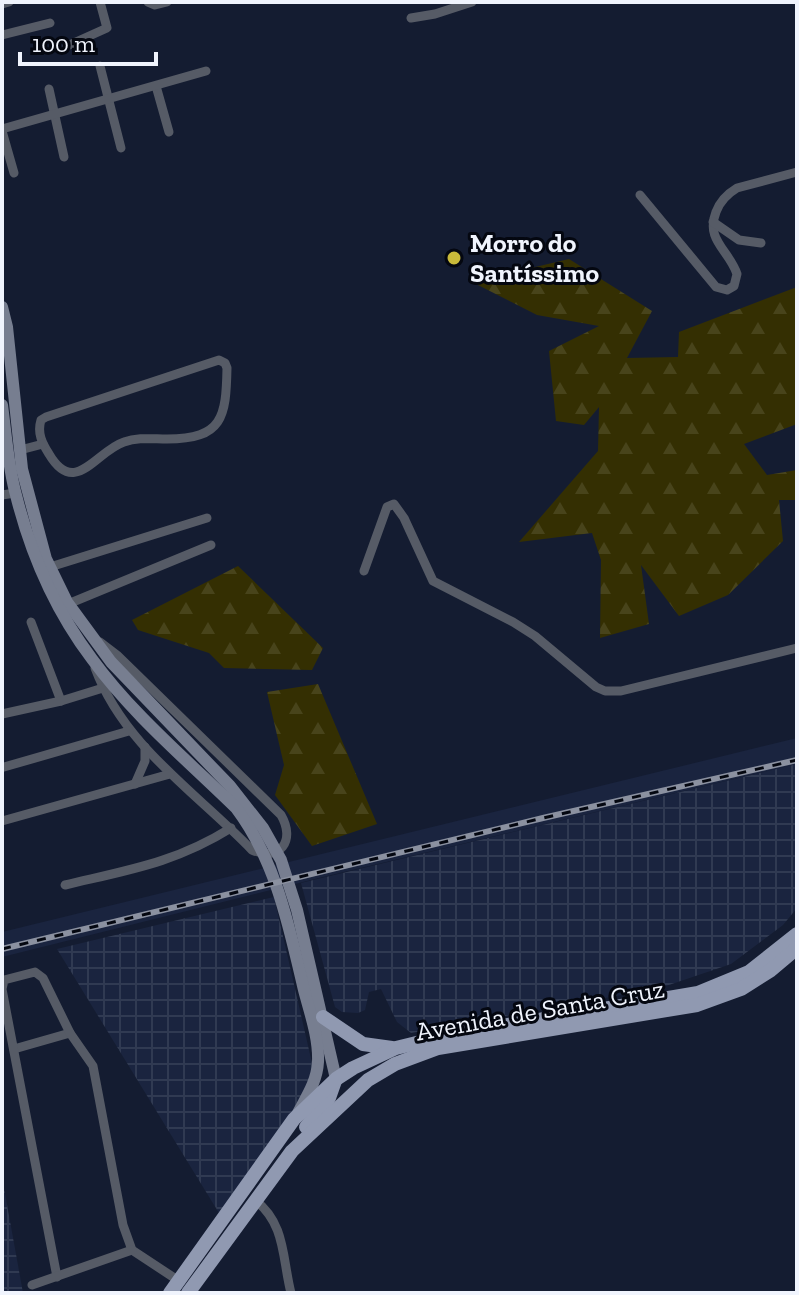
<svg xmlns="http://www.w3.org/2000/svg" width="799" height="1295" font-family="'Zilla Slab',serif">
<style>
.built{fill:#1a243f}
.industrial{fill:url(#industrial-grid)}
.forest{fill:url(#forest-firs)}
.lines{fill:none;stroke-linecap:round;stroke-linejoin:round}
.minor{stroke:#565b66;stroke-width:9}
.secondary{stroke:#777e90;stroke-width:12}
.primary{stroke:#9099b1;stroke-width:14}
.rail-casing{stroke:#8b91a0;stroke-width:6}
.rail{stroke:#040710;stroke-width:3;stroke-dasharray:9;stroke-linecap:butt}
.poi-dot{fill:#c9ba3a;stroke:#040710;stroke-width:3}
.labels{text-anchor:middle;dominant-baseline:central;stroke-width:6;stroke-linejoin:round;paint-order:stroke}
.poi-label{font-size:26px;font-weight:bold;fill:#f0f4fd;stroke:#040710;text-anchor:start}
.street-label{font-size:26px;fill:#f0f4fd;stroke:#040710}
</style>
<defs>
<pattern id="industrial-grid" width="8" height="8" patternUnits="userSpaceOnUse" patternTransform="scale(2)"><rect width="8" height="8" fill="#1a243f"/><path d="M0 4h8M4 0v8" fill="none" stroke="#303a52"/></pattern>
<pattern id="forest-firs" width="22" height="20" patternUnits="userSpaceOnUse" patternTransform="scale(2)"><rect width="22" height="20" fill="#342f02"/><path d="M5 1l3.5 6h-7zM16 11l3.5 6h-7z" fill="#48441b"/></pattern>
</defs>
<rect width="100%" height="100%" fill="#141c31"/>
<path class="built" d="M797,738v26l-474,113 -321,80v-25z"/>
<g class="industrial">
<path d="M797,764v144l-14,17 -52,39 -71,24 -249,45 -14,-11 -16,-33 -12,3 -4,18 -7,3 -16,-1 -7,-5 -34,-124z"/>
<path d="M274,897l40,175 -10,25 -85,116 -162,-264z"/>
<path d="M2,1177l21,116h-21z"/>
</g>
<g class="forest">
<path d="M569,259l83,52 -25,47 51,-1 1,-25 118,-45v137l-53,20 23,31 30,-5v30h-18l4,41 -55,54 -49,21 -38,-51 8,59 -49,14 1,-78 -9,-27 -73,9 79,-91 1,-44 -15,18 -28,-4 -7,-70 50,-25 -62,-11 -65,-33z"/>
<path d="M238,566l85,82 -11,22 -88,-2 -15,-15 -71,-23 -6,-10z"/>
<path d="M318,684l59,140 -65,22 -37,-51 9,-30 -17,-73z"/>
</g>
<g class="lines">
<g class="minor">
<path d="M148,2l7,3 12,-3"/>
<path d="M2,4l7,-2"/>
<path d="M411,18l24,-4 37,-12"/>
<path d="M2,35l48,-12"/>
<path d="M67,46l40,-18 -7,-26"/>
<path d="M100,66l21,82"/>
<path d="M156,86l13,46"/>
<path d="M49,89l15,68"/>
<path d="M2,129l204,-58"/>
<path d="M2,131l12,42"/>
<path d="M640,195l76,92 11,3 7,-4 3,-12c-8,-24 -32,-34 -21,-62 4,-11 11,-18 21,-24l60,-16"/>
<path d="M713,222l26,18 22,3"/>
<path d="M219,360l6,3 2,5c-1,49 -4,71 -60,71 -15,0 -29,-2 -43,3 -28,9 -49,56 -75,12 -7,-11 -12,-21 -8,-34l5,-3z"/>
<path d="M20,450l23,-6"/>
<path d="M2,495l13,-2"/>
<path d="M50,567l157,-49"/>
<path d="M364,571l23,-64 7,-3 10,14 29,63 80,41 22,14 61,51 9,4h16l176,-43"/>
<path d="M68,604l143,-59"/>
<path d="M31,622l30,79"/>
<path d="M95,668c29,78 101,124 157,182 28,12 44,-9 29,-35l-164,-160 -17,-13"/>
<path d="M2,714l59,-13 42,-13"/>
<path d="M4,767l125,-36"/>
<path d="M135,784l10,-23v-14"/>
<path d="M2,821l168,-47"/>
<path d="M65,885c63,-15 110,-22 166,-57"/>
<path d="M14,1049l56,-16"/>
<path d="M255,1200c31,24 27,58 36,93"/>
<path d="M57,1277l-55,-288 2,-9 31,-8 8,6 27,55 23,33 30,159 9,25 47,31"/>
<path d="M32,1285l100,-35"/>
</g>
<g class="secondary">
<path d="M2,307l5,20 15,142 24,90 21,43 44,60 119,124 33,42 18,32 16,50 39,169"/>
<path d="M2,405c4,30 6,61 14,90 15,60 39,115 76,164 40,55 95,101 144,149 40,53 53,118 68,182 6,23 15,48 14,72 -1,19 -11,34 -20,51"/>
</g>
<g class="primary">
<path d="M323,1017l40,27 29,4"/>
<path d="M306,1127l23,-29 6,-17"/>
<path d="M170,1293l124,-174 42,-40 17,-11 43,-20 53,-13 249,-42 51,-21 48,-38"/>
<path d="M188,1293l104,-142 76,-71 27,-16 43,-16 259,-43 44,-16 30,-19 26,-22"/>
</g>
<defs>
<path id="rail" d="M2,949l541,-131 254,-58"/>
</defs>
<use href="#rail" class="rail-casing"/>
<use href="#rail" class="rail"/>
</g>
<circle class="poi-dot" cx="454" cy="258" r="8"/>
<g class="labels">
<g class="poi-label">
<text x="470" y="243">Morro do<tspan x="470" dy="30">Santíssimo</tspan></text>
</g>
<g class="street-label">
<text transform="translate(540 1010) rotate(-10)">Avenida de Santa Cruz</text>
</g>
</g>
<rect width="799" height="1295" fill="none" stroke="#f0f4fd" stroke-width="8"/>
<path d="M20 52v12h136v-12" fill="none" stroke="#f0f4fd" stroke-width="4"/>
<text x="32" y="52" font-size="24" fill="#f0f4fd" stroke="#040710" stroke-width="6" paint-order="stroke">100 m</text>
</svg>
